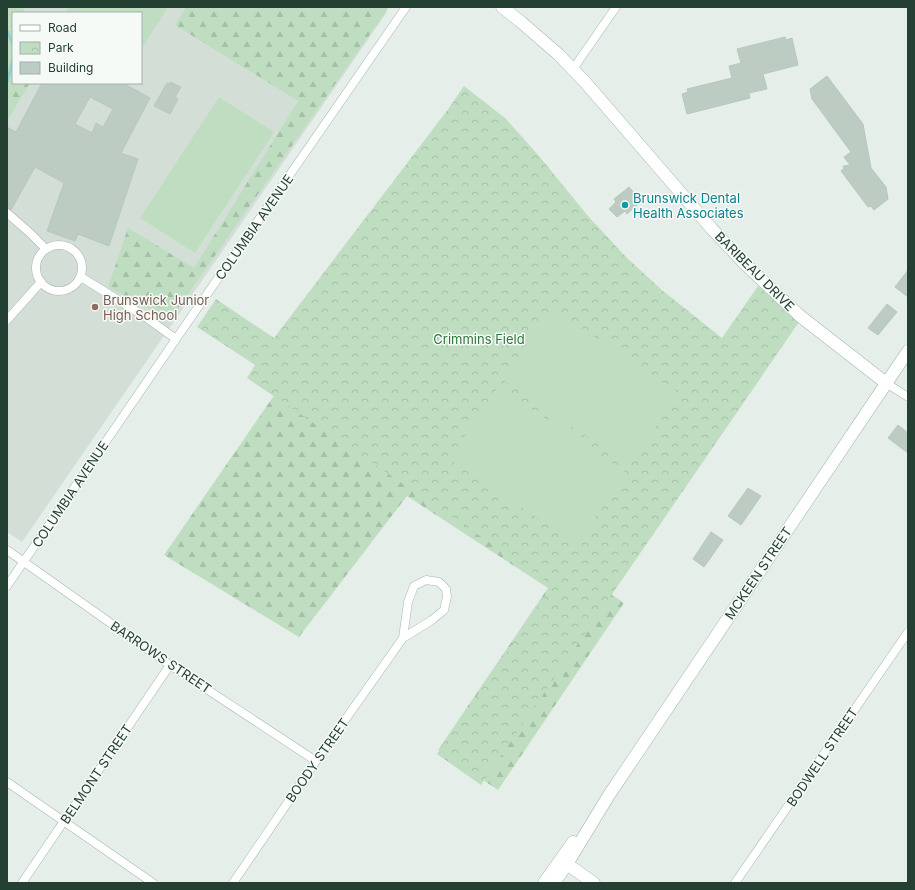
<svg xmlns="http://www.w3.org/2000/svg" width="915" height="890" font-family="Inter,sans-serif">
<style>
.built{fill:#d3ded7;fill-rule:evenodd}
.forest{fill:url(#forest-firs)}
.park{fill:url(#park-crowns)}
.garden{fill:#bfdec1}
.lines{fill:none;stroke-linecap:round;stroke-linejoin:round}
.stream{stroke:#8fd1ce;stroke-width:3}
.building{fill:#bdccc3;stroke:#b7c8bd;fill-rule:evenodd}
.street-casing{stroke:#a7b6ae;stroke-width:9}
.secondary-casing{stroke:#a4b9ad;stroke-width:13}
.street{stroke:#fff;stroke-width:8}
.secondary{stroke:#fff;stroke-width:12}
.culture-dot{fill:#0f9aa8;stroke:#f6faf7;stroke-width:1.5}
.education-dot{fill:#8d6e63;stroke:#f6faf7;stroke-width:1.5}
.labels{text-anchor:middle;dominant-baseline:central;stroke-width:3;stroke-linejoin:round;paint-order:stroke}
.culture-label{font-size:13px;fill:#0d838f;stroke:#f6faf7;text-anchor:start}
.street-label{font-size:13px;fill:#244033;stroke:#f6faf7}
.education-label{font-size:13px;fill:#785e54;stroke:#f6faf7;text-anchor:start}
.park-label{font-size:13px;fill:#2f763c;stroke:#f6faf7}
</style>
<defs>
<pattern id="forest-firs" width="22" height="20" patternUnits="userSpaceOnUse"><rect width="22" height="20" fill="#bfdec1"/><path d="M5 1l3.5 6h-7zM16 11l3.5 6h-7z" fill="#a4c0a6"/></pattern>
<pattern id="park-crowns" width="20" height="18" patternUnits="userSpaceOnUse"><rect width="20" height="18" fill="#bfdec1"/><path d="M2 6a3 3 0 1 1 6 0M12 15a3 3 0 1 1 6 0" fill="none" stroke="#a4c0a6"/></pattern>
</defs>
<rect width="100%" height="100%" fill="#e5eee8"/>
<path class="built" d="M7,7h373l7,5 -365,530 -15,-10zM13,13h128v70h-128z"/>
<g class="forest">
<path d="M7,7h16l3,6h-13v70h17l-23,38z"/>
<path d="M186,7h203l-219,313 -62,-33 20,-59 66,40 104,-167 -123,-76z"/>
<path d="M284,381l140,85 200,137 -126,187 -60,-40 110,-162 -141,-92 -108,141 -135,-82z"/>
</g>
<path class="park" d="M464,86l41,32 34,38 49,60 38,41 37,34 59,47 36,-52 41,36 -318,463 -44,-31 115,-169 -305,-207 8,-13 -58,-38 19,-28 58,39 175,-230z"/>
<g class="garden">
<path d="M69,7h99l-27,43v-37h-76z"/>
<path d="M219,97l55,35 -79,121 -55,-35z"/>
<path d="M551,308l128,85 -49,72 -127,-85z"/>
<path d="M498,387l127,85 -48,72 -128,-85z"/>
</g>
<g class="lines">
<g class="stream">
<path d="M7,31l6,13"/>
<path d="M7,82l6,-22"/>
</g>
</g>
<g class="building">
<path d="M785,37l1,3 6,-2 6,27 -35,9 4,15 -18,4 1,5 -63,16 -5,-20 6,-2 -1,-3 45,-11 -3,-12 12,-3 -4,-14z"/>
<path d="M827,76l36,48 8,44 15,19 2,12 -14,11 -3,-4 -3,1 -27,-36 3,-3 -1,-2 7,-1 -6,-8 7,-5 -39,-53 -2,-10z"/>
<path d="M170,82l11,5 -6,10 3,2 -8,15 -16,-8 13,-23 2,1z"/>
<path d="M42,83h81l27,15 -29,55 17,6 -29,87 -31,-12 -3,7 -28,-10 17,-48 -29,-16 -24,43 -4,-2v-81l9,5zM90,97l23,12 -10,18 -7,-4 -4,10 -17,-9z"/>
<path d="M629,187l12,14 -14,13 -2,-3 -8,6 -8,-8 7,-7 -2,-3z"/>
<path d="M908,270v27l-13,-10z"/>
<path d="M887,304l10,8 -19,23 -10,-7z"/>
<path d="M898,425l10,8v20l-20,-15z"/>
<path d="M748,488l13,8 -20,29 -13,-9z"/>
<path d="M711,532l12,8 -19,27 -11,-8z"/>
</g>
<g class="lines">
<defs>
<g id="street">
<path d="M573,69l43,-62"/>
<path d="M7,213l23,20 16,16"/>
<circle cx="59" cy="268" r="23"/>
<path d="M81,277l63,39 32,23"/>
<path d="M7,320l34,-38"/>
<path d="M886,383l22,14"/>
<path d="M7,550l163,115 146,96"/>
<path d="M7,586l169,-247 230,-332"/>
<path d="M7,782l146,101"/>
<path d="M22,883l148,-218"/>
<path d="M233,883l83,-122 87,-123 29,-18 12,-10 3,-13 -1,-8 -7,-7 -13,-2 -12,6 -6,16 -5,36"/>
<path d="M735,883l173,-251"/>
</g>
<g id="secondary">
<path d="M502,7l19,15 37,32 27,28 127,147 34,36 54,51 86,67"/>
<path d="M561,860l33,23"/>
<path d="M544,883l29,-41"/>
<path d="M554,883l13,-19 42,-69 299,-444"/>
</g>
</defs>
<use href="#street" class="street-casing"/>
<use href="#secondary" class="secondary-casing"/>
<use href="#street" class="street"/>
<use href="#secondary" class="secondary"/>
</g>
<circle class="culture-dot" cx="625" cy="205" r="4"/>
<circle class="education-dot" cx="95" cy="307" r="4"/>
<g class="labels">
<g class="culture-label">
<text x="633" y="198">Brunswick Dental<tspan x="633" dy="15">Health Associates</tspan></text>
</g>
<g class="street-label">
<text transform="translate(254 227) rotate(-55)">COLUMBIA AVENUE</text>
<text transform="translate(755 271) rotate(45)">BARIBEAU DRIVE</text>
<text transform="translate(70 494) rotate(-56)">COLUMBIA AVENUE</text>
<text transform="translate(758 573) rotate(-56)">MCKEEN STREET</text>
<text transform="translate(161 657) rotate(34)">BARROWS STREET</text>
<text transform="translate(822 757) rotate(-56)">BODWELL STREET</text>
<text transform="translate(317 760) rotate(-55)">BOODY STREET</text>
<text transform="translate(96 774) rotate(-56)">BELMONT STREET</text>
</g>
<g class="education-label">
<text x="103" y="300">Brunswick Junior<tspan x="103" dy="15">High School</tspan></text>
</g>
<g class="park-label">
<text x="479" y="339">Crimmins Field</text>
</g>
</g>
<rect width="915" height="890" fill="none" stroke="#244033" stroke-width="16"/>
<rect x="12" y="12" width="130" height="72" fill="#f6faf7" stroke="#a2b0a9"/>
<rect x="20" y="25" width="20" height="6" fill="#ffffff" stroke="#a2b0a9"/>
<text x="48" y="32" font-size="12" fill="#244033">Road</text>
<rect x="20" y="42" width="20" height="12" fill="url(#park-crowns)" stroke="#a2b0a9"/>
<text x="48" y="52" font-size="12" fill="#244033">Park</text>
<rect x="20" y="62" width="20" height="12" fill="#bdccc3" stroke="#a2b0a9"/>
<text x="48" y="72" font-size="12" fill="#244033">Building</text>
</svg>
